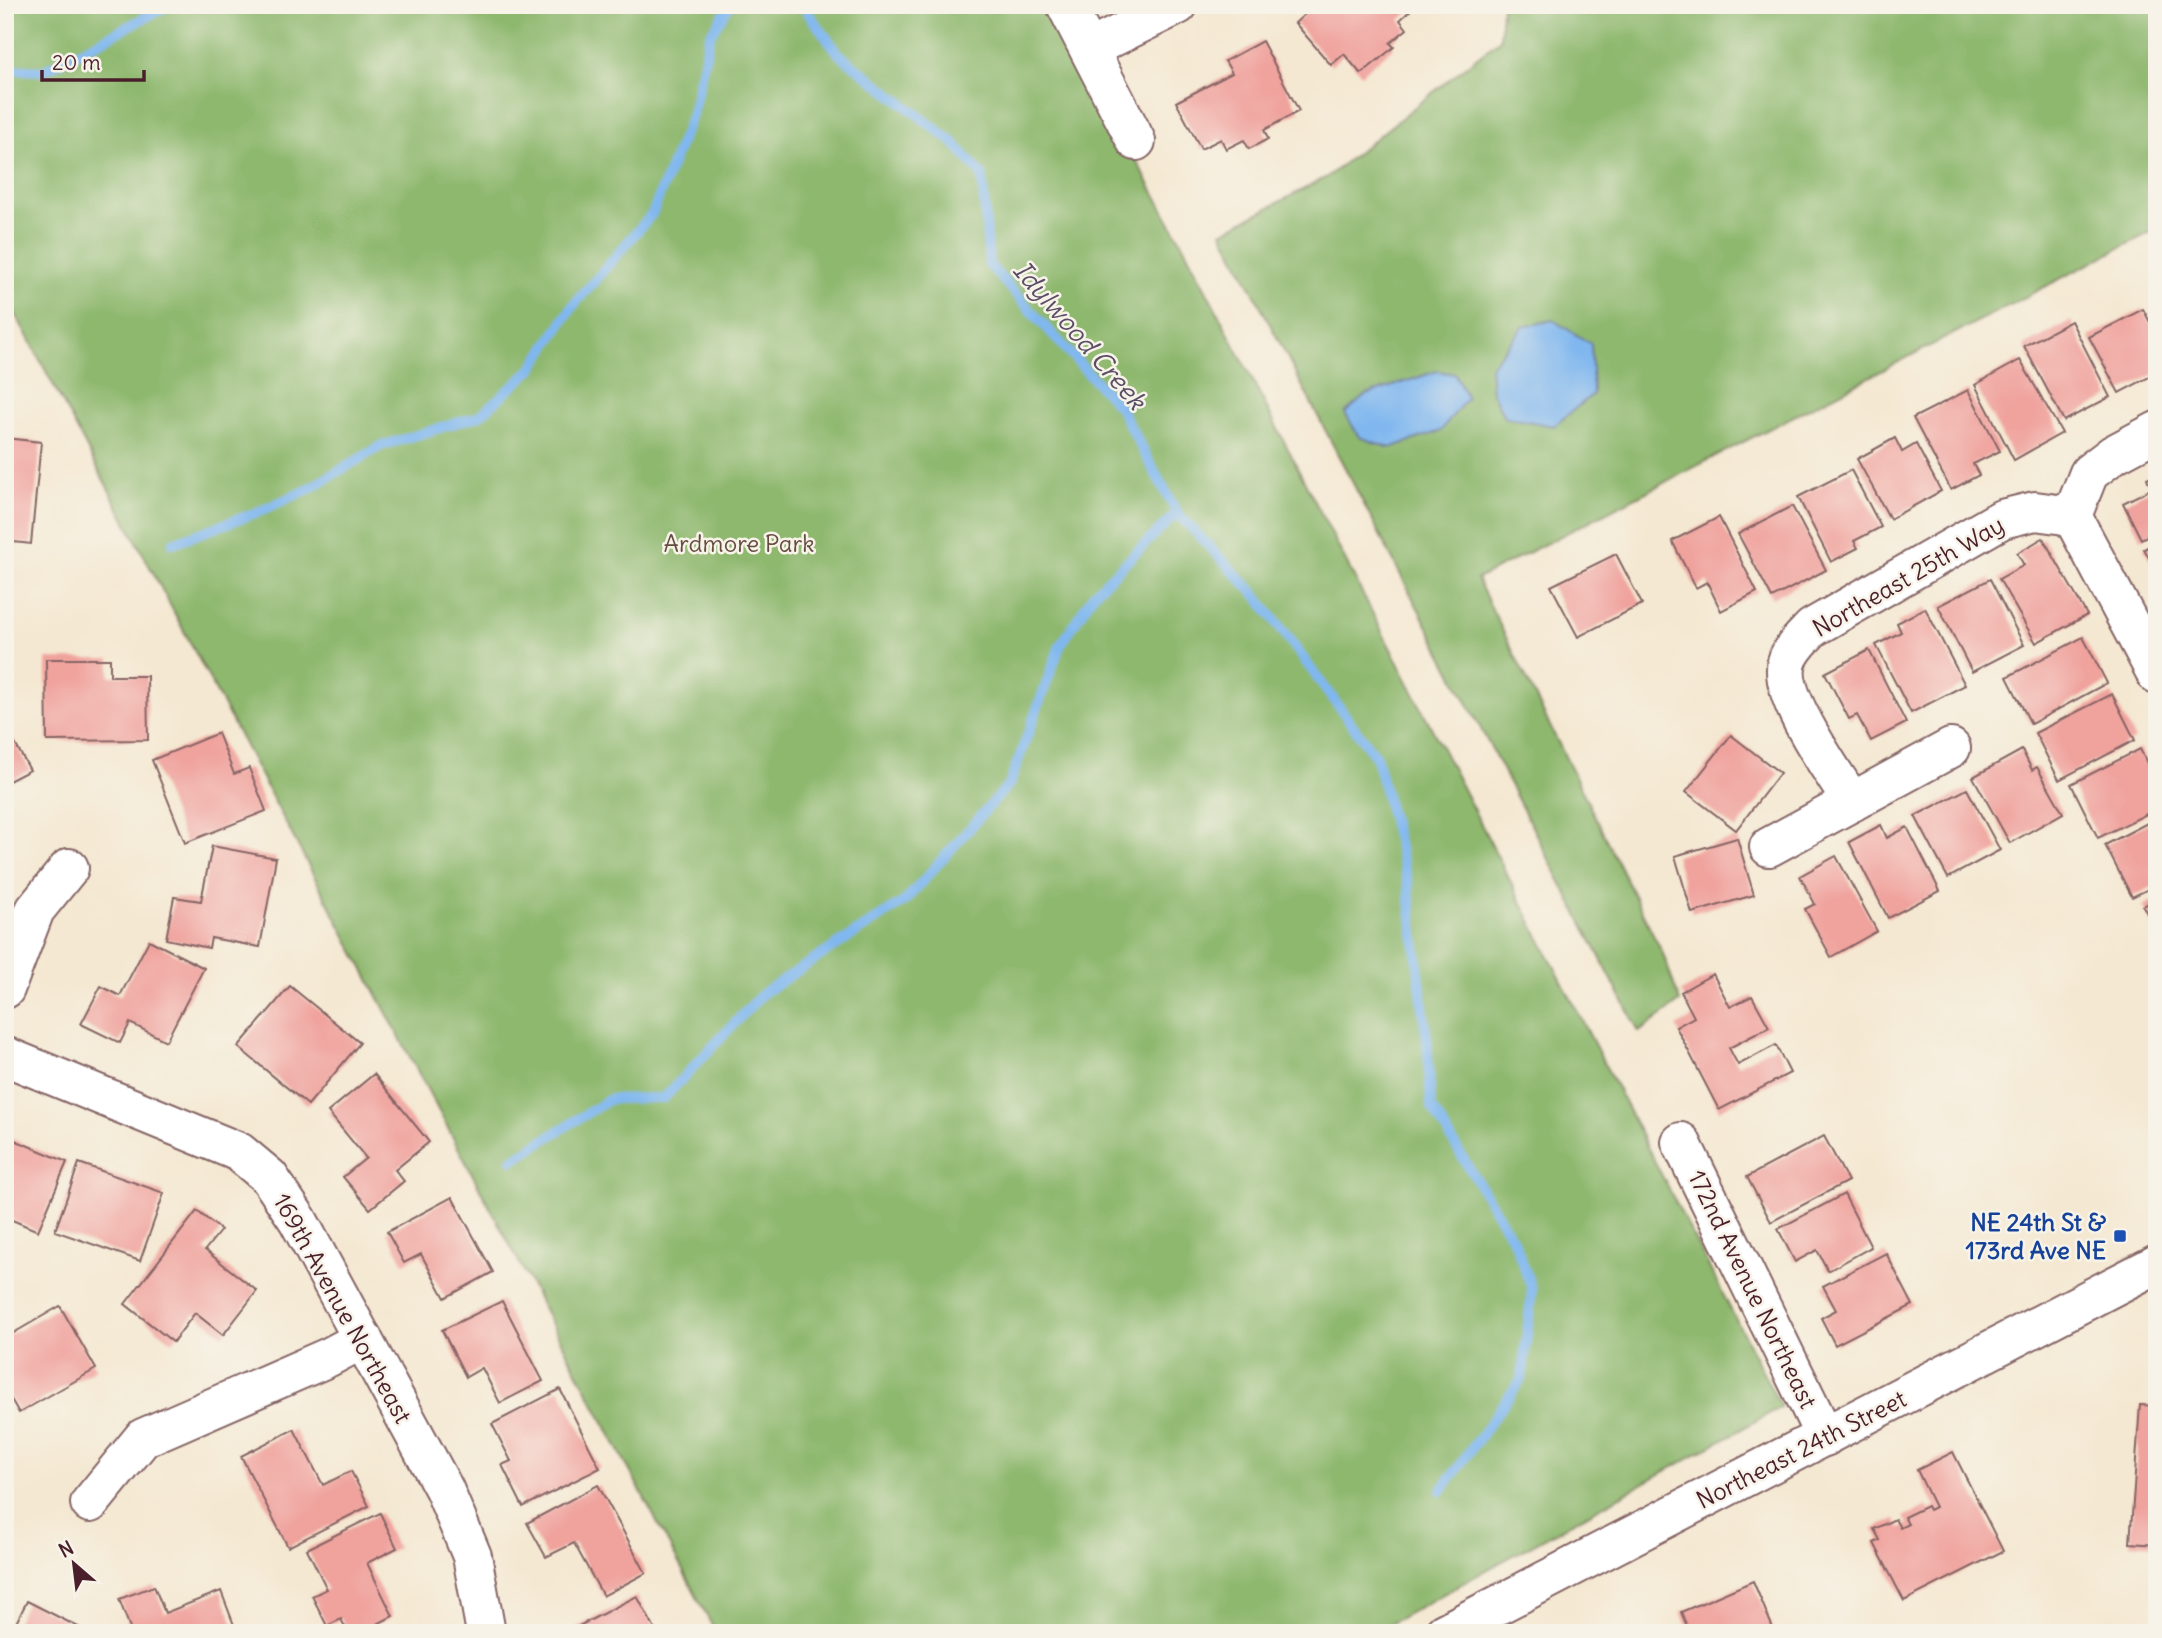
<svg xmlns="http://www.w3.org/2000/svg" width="2162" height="1638" font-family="Delius,sans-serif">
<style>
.forest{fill:#8eb86e;stroke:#6c6c4c;stroke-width:2}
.water{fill:#80b7ef;stroke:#656b8d;stroke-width:2}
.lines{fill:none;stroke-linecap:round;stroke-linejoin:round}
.stream{stroke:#80b7ef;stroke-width:10}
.building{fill:#f0a29d}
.street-casing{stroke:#866565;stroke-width:42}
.secondary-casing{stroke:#866565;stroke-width:42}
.street{stroke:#fff;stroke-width:38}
.secondary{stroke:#fff;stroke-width:38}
.transit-dot{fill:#1a4fb4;stroke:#f7f3e8;stroke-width:2.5}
.labels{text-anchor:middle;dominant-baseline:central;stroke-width:5;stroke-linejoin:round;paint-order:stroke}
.park-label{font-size:24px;fill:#644d40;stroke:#f7f3e8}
.street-label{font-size:24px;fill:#4a1f2b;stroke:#f7f3e8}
.transit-label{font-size:24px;font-weight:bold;fill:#164399;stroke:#f7f3e8;text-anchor:end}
.water-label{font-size:26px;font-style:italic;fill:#5a4d66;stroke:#f7f3e8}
</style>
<rect width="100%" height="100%" fill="#f7f3e8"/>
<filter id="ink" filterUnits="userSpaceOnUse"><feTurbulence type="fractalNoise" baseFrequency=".0143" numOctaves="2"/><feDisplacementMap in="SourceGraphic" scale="14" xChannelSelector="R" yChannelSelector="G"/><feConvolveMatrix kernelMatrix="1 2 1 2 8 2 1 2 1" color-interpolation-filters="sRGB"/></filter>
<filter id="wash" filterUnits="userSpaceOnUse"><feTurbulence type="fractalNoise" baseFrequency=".00686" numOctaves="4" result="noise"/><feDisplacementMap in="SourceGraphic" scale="28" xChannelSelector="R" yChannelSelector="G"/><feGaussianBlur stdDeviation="1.57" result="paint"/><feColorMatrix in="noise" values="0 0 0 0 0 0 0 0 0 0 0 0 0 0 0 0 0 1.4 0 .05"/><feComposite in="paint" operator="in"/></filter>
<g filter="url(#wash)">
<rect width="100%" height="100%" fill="#f4e8d2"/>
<g class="forest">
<path d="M5,5h1045l134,242 597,1160 -408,226h-657l-711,-1339z"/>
<path d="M1502,5h655v224l-680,350 186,375 17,48 -41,30 -417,-800 105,-55 173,-138z"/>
</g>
<g class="water">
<path d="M1553,320l38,24 2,50 -39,32 -50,-9 -12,-25 -2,-25 33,-40z"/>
<path d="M1437,371l18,3 12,24 -26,33 -51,17 -31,-11 -14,-24 21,-18z"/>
</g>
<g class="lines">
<g class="stream">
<path d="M5,69l38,2 126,-66"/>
<path d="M1177,513l80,83 119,161 32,126 19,157 4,66 84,137 17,46 -10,89 -81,113"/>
<path d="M173,543l82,-30 52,-23 74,-44 98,-30 52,-46 41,-63 80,-93 40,-100 18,-79 20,-30"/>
<path d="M512,1160l98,-61 54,-1 99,-105 142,-92 105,-118 50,-137 34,-53 83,-80 -57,-105 -131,-143 -7,-90 -28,-32 -115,-89 -37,-49"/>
</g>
</g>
<g id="blocks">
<g class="building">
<path d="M1315,5h101l-16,15 7,9 -17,14 4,4 -33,27 -17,-20 -13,11 -36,-42z"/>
<path d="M1262,41l37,70 -35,19 4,9 -19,10 -5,-9 -18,9 -5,-10 -20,10 -25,-47 56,-29 -7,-12z"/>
<path d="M2143,309l14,26v38l-38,20 -30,-56z"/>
<path d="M2071,321l39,76 -46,24 -40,-75z"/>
<path d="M2020,360l42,73 -48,27 -39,-75z"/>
<path d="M1968,390l32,61 -27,13 6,11 -28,15 -38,-72z"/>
<path d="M5,438l36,4 -10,102 -26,-3z"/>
<path d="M1895,438l7,14 14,-8 25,47 -51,28 -33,-60z"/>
<path d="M1851,470l30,57 -27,14 4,7 -27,14 -33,-65z"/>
<path d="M2157,473v58l-16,8 -18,-36 28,-14 -4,-11z"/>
<path d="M1792,506l34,64 -54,28 -34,-64z"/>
<path d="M1719,517l38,75 -36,19 -14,-29 -11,6 -24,-47z"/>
<path d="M2043,538l44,77 -51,28 -37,-64 25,-14 -7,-12z"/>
<path d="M2157,542v30l-13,-23z"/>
<path d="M1616,554l26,50 -64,33 -27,-51z"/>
<path d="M1990,579l34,66 -52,27 -34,-66z"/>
<path d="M1925,608l40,77 -54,28 -35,-68 25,-13 -4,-9z"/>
<path d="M2083,637l24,46 -76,41 -24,-47z"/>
<path d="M1869,650l37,73 -35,18 -14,-26 -8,4 -24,-46z"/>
<path d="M46,659h64v17h37l1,64 -101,1z"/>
<path d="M2112,694l23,46 -76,40 -24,-47z"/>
<path d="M5,726l25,44 -25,13z"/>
<path d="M218,733l16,41 15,-6 17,43 -81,32 -33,-83z"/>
<path d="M1731,735l49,38 -44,57 -50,-38z"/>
<path d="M2140,749l17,34v26l-59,29 -27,-54z"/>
<path d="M2022,750l10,20 5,-3 26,46 -53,30 -37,-66z"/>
<path d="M1967,789l33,61 -52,28 -33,-62z"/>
<path d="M2157,818v67l-25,12 -27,-52z"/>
<path d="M1881,825l6,13 20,-11 33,64 -52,27 -39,-76z"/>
<path d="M1737,838l17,57 -62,18 -17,-57z"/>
<path d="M212,846l64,12 -16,89 -49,-9 -2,10 -43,-9 8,-42 27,4z"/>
<path d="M1836,856l41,75 -46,26 -26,-48 10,-5 -15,-28z"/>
<path d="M2157,899v33l-14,-26z"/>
<path d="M149,940l55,28 -38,73 -36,-18 -10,20 -39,-19 20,-38 19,10z"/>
<path d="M1713,974l17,33 22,-11 17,31 -40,21 9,17 38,-20 14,28 -71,37 -43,-83 18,-10 -13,-25z"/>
<path d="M290,986l70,57 -52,62 -70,-58z"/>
<path d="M374,1074l55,68 -34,28 9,11 -34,28 -27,-32 23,-19 -38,-46z"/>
<path d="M5,1136l62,26 -29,69 -33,-14z"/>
<path d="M1824,1136l24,45 -77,41 -24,-45z"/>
<path d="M79,1163l85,30 -24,68 -85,-30z"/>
<path d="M1844,1194l27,53 -43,24 -11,-21 -22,12 -17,-33z"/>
<path d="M452,1197l41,75 -48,26 -24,-44 -17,9 -17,-31z"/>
<path d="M197,1211l24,19 -16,20 52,41 -34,44 -28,-22 -22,29 -48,-38z"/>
<path d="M1886,1253l27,52 -78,40 -14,-27 15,-8 -13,-24z"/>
<path d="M502,1301l41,80 -43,22 -18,-35 -16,9 -24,-47z"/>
<path d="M60,1306l36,63 -77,44 -14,-24v-51z"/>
<path d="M560,1389l40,79 -77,39 -21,-42 9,-4 -19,-37z"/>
<path d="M2140,1405l17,1v139l-27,-2z"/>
<path d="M294,1429l29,56 28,-14 18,35 -81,41 -47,-91z"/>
<path d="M1953,1452l50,99 -99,50 -30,-58 6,-3 -6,-11 21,-10 5,9 8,-4 -4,-7 23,-11 2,4 6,-3 -18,-37z"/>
<path d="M598,1485l48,88 -43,23 -29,-53 -28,14 -19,-34z"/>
<path d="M380,1513l17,35 -30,15 26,53 -33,17h-12l-7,-14 -14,7 -15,-30 15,-7 -20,-40z"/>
<path d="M1753,1581l22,52h-85l-9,-21z"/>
<path d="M154,1586l11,27 56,-22 16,42h-105l-13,-34z"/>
<path d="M637,1596l20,37h-79l-3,-5z"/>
<path d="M27,1601l63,32h-79z"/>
</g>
</g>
</g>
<g filter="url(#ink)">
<use href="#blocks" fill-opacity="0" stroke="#866565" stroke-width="2"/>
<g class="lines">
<defs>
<g id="street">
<path d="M1066,5l70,136"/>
<path d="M1089,49l89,-44"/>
<path d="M2072,516l85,159"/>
<path d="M1852,802c-18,-29 -75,-107 -65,-140 4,-14 16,-24 25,-34l190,-109 33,-8 37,5 17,-43 25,-19 43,-23"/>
<path d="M1769,847l182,-99"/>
<path d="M5,989l30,-79 34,-42"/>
<path d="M5,1056l234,96 30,25 29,43 146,269 28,67 14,77"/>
<path d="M1681,1142l144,295"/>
<path d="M90,1503l53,-65 186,-81 34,-18"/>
</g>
<path id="secondary" d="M1444,1633l713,-369"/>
</defs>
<use href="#street" class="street-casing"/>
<use href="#secondary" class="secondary-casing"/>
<use href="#street" class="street"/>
<use href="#secondary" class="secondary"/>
</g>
</g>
<rect class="transit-dot" x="2113" y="1229" width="14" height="14" rx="3.5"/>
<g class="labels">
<g class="park-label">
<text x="739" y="543">Ardmore Park</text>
</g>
<g class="street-label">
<text transform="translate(1908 576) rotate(-30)">Northeast 25th Way</text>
<text transform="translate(1753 1289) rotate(64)">172nd Avenue Northeast</text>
<text transform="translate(343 1308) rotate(61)">169th Avenue Northeast</text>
<text transform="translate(1801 1449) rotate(-27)">Northeast 24th Street</text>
</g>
<g class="transit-label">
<text x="2106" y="1222">NE 24th St &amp;<tspan x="2106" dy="28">173rd Ave NE</tspan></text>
</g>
<g class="water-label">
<text transform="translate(1080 335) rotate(49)">Idylwood Creek</text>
</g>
</g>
<rect width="2162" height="1638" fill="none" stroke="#f7f3e8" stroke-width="28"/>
<g transform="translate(74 1564) rotate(332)" stroke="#f7f3e8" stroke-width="5" paint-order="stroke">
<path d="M0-5L12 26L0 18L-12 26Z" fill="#4a1f2b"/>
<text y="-10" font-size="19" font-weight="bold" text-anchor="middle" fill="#4a1f2b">N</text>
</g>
<path d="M42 70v10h102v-10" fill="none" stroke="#4a1f2b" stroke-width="3.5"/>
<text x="52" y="70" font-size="21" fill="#4a1f2b" stroke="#f7f3e8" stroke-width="5" paint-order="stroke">20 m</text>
</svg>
